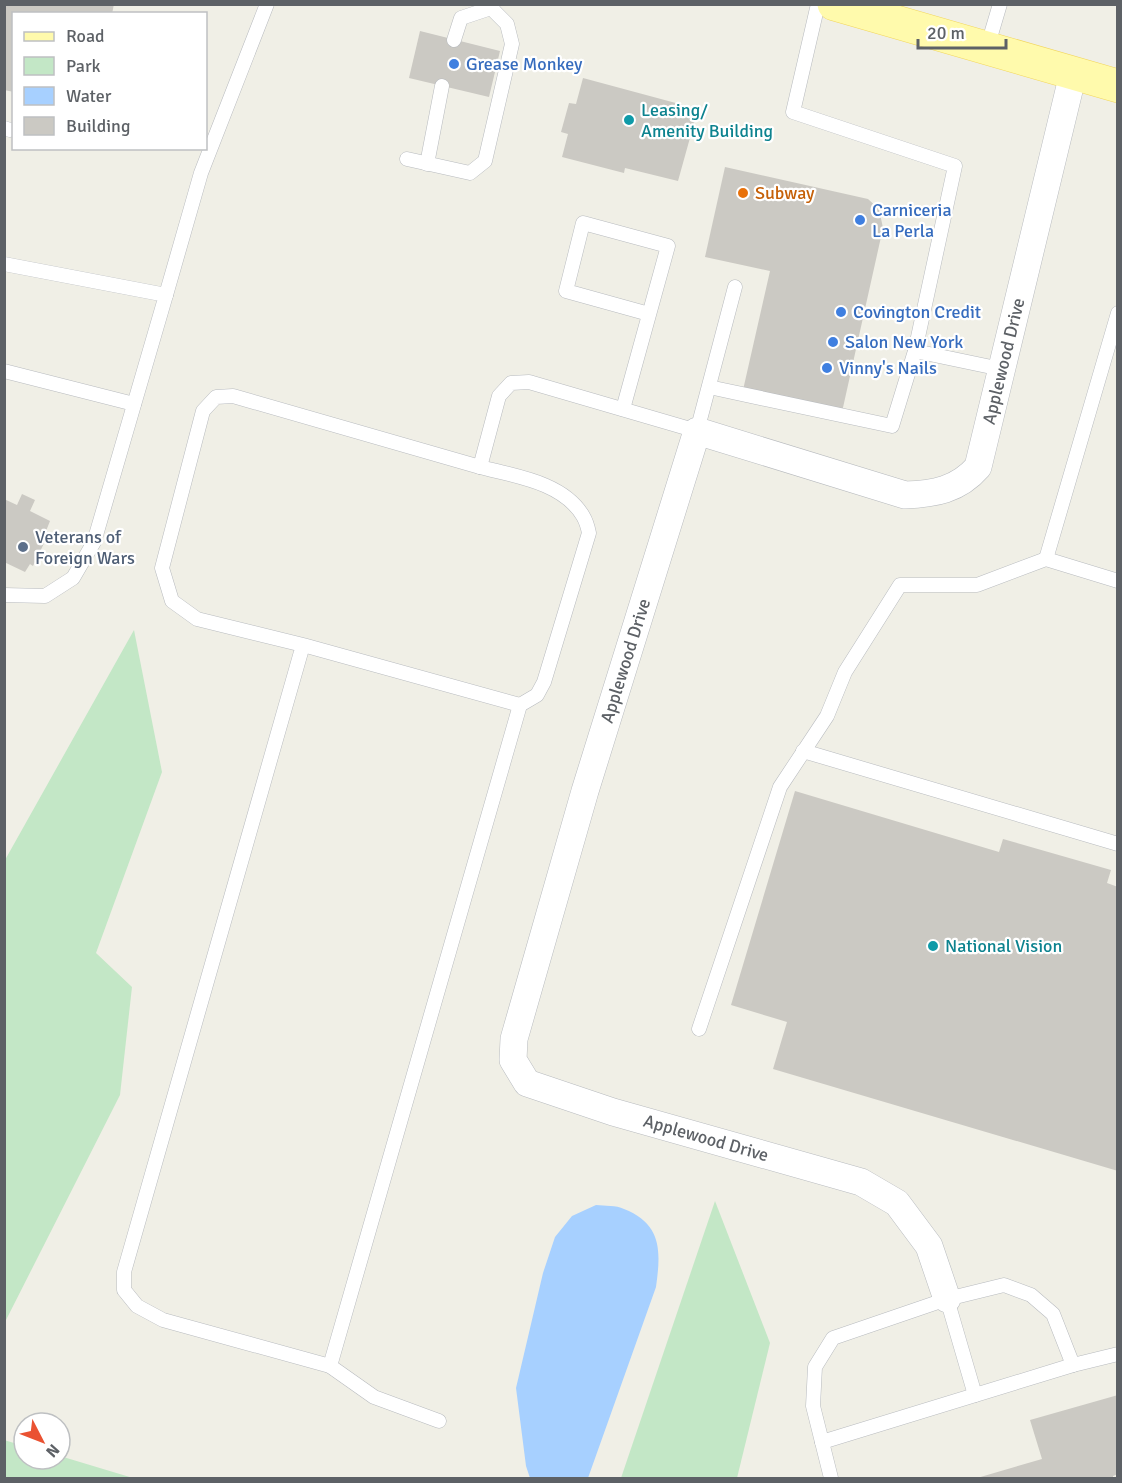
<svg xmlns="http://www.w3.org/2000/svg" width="1122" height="1483" font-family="Signika,sans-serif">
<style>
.green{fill:#c3e7c6}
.water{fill:#a7d0ff}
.building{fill:#cbc9c3}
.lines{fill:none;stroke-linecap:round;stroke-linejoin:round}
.service-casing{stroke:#b8bbbf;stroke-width:15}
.minor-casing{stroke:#b8bbbf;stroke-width:28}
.primary-casing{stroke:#f2d65d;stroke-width:34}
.service{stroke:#fff;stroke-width:14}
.minor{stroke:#fff;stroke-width:27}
.primary{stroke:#fffaac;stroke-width:33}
.shop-dot{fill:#3f7fe0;stroke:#fff;stroke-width:2}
.culture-dot{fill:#0f9aa8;stroke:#fff;stroke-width:2}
.food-dot{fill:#e8710a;stroke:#fff;stroke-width:2}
.service-dot{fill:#5c6f8a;stroke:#fff;stroke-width:2}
.labels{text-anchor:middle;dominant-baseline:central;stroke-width:4.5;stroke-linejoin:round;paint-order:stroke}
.shop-label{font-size:18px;fill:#366cbe;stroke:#fff;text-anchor:start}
.culture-label{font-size:18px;fill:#0d838f;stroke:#fff;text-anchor:start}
.food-label{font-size:18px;fill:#c56008;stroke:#fff;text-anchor:start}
.street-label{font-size:18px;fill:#5d6166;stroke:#fff}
.service-label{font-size:18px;fill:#4e5e75;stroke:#fff;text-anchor:start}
</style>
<rect width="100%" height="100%" fill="#f0efe6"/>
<g class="green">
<path d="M134,630l28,142 -66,181 36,34 -12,108 -115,227v-462z"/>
<path d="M715,1201l55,142 -33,135h-116z"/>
<path d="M4,1440l20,6v13h36v-3l73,22h-128z"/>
</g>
<path class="water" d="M596,1205c9,1 20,0 28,4 38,15 37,42 32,78l-68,191h-58l-4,-12 -10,-78 27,-115 12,-36 17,-21z"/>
<g class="building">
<path d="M4,4h110l-2,10h-98v78l-10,-2z"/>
<path d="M420,31l80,20 -11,46 -80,-19z"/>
<path d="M583,78l115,31 -20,72 -53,-13 -1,5 -62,-16 6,-23 -7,-2 8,-29 7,1z"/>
<path d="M725,167l143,32 11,10 4,19 -41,184 -99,-22 27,-119 -65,-14z"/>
<path d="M22,494l13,6 -5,11 20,10 -4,10 3,2 -16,33 -3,-2 -5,8 -21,-10v-63l13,6z"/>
<path d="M795,791l204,61 4,-13 108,31 -4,13 11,4v284l-345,-102 14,-47 -56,-17z"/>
<path d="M1118,1395v79l-5,2v2h-136l65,-19 -12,-39z"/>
</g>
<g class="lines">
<defs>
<g id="service">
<path d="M818,4l-25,108 162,54 -40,185 86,18"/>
<path d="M454,40l7,-22 30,-10"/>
<path d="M987,48l13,-44"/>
<path d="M4,128l6,2"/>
<path d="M407,159l63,14 15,-12 27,-117 -5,-20 -16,-16 2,-4"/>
<path d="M427,164l15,-78"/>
<path d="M4,264l162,31 -72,247 -21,36 -28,18 -41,-1"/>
<path d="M166,295l35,-122 66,-169"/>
<path d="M4,371l130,33"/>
<path d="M709,387l183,39 23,-75"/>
<path d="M623,409l45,-163 -85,-23 -17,68 83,23"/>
<path d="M480,467c34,9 83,15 103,49 3,5 5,12 6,17l-45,149 -7,13 -17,10"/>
<path d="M1046,559l72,-246"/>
<path d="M303,645l-179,627v18l13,16 26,14 167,46 190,-661 -217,-60 -106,-26 -25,-18 -10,-33 41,-157 13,-14 17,-1 247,71 19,-71 12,-13 18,-1 168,49 38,-144"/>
<path d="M803,751l315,93"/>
<path d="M699,1029l81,-242 47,-71 18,-44 55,-87h77l69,-26 72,22"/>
<path d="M947,1299l28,96"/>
<path d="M330,1366l44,31 65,24"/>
<path d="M822,1442l251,-77"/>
<path d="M831,1478l-18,-72 2,-39 18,-29 114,-39 57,-14 27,10 22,19 20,51 45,-11"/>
</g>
<g id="minor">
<path id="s1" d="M947,1299l-18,-53 -32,-43 -36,-21 -248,-70 -86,-29 -14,-23 1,-21 71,-248 112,-360 208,64c29,-1 53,-5 73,-28l95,-393"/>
</g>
<path id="primary" d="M834,4l284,82"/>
</defs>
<use href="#service" class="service-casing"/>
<use href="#minor" class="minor-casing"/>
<use href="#primary" class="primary-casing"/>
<use href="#service" class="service"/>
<use href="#minor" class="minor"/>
<use href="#primary" class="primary"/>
</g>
<g class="shop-dot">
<circle cx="454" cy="64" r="6"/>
<circle cx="860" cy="220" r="6"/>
<circle cx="841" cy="312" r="6"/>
<circle cx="833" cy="342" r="6"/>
<circle cx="827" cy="368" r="6"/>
</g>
<g class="culture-dot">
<circle cx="629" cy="120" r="6"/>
<circle cx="933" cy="946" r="6"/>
</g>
<circle class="food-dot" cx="743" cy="193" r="6"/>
<circle class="service-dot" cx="23" cy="547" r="6"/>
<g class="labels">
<g class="shop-label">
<text x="466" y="64">Grease Monkey</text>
<text x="872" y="210">Carniceria<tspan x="872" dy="21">La Perla</tspan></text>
<text x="853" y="312">Covington Credit</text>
<text x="845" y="342">Salon New York</text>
<text x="839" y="368">Vinny's Nails</text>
</g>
<g class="culture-label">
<text x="641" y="110">Leasing/<tspan x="641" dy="21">Amenity Building</tspan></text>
<text x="945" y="946">National Vision</text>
</g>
<g class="food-label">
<text x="755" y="193">Subway</text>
</g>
<g class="street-label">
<text stroke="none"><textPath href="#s1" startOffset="1590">Applewood Drive</textPath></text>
<text stroke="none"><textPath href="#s1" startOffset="942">Applewood Drive</textPath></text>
<text transform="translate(706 1138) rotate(16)">Applewood Drive</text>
</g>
<g class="service-label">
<text x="35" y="537">Veterans of<tspan x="35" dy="21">Foreign Wars</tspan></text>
</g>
</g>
<rect width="1122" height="1483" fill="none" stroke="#5d6166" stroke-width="12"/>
<rect x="12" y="12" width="195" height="138" fill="#ffffff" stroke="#bec0c2" stroke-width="1.5"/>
<rect x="24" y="32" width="30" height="9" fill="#fffaac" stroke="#bec0c2" stroke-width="1.5"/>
<text x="66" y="42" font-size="18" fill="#5d6166">Road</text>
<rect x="24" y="57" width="30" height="18" fill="#c3e7c6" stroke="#bec0c2" stroke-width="1.5"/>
<text x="66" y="72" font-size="18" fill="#5d6166">Park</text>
<rect x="24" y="87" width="30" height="18" fill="#a7d0ff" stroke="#bec0c2" stroke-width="1.5"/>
<text x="66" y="102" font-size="18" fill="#5d6166">Water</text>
<rect x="24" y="117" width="30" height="18" fill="#cbc9c3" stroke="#bec0c2" stroke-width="1.5"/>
<text x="66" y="132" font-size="18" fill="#5d6166">Building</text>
<g transform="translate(42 1441) rotate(132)"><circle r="28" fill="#ffffff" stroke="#bec0c2" stroke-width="1.5"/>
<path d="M0-4.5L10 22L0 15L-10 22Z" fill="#ea5232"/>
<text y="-9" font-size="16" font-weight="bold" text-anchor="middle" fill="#5d6166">N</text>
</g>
<path d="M918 39v9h88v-9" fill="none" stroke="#5d6166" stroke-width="3"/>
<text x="927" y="39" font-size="18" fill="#5d6166" stroke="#ffffff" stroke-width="4.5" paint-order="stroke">20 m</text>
</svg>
